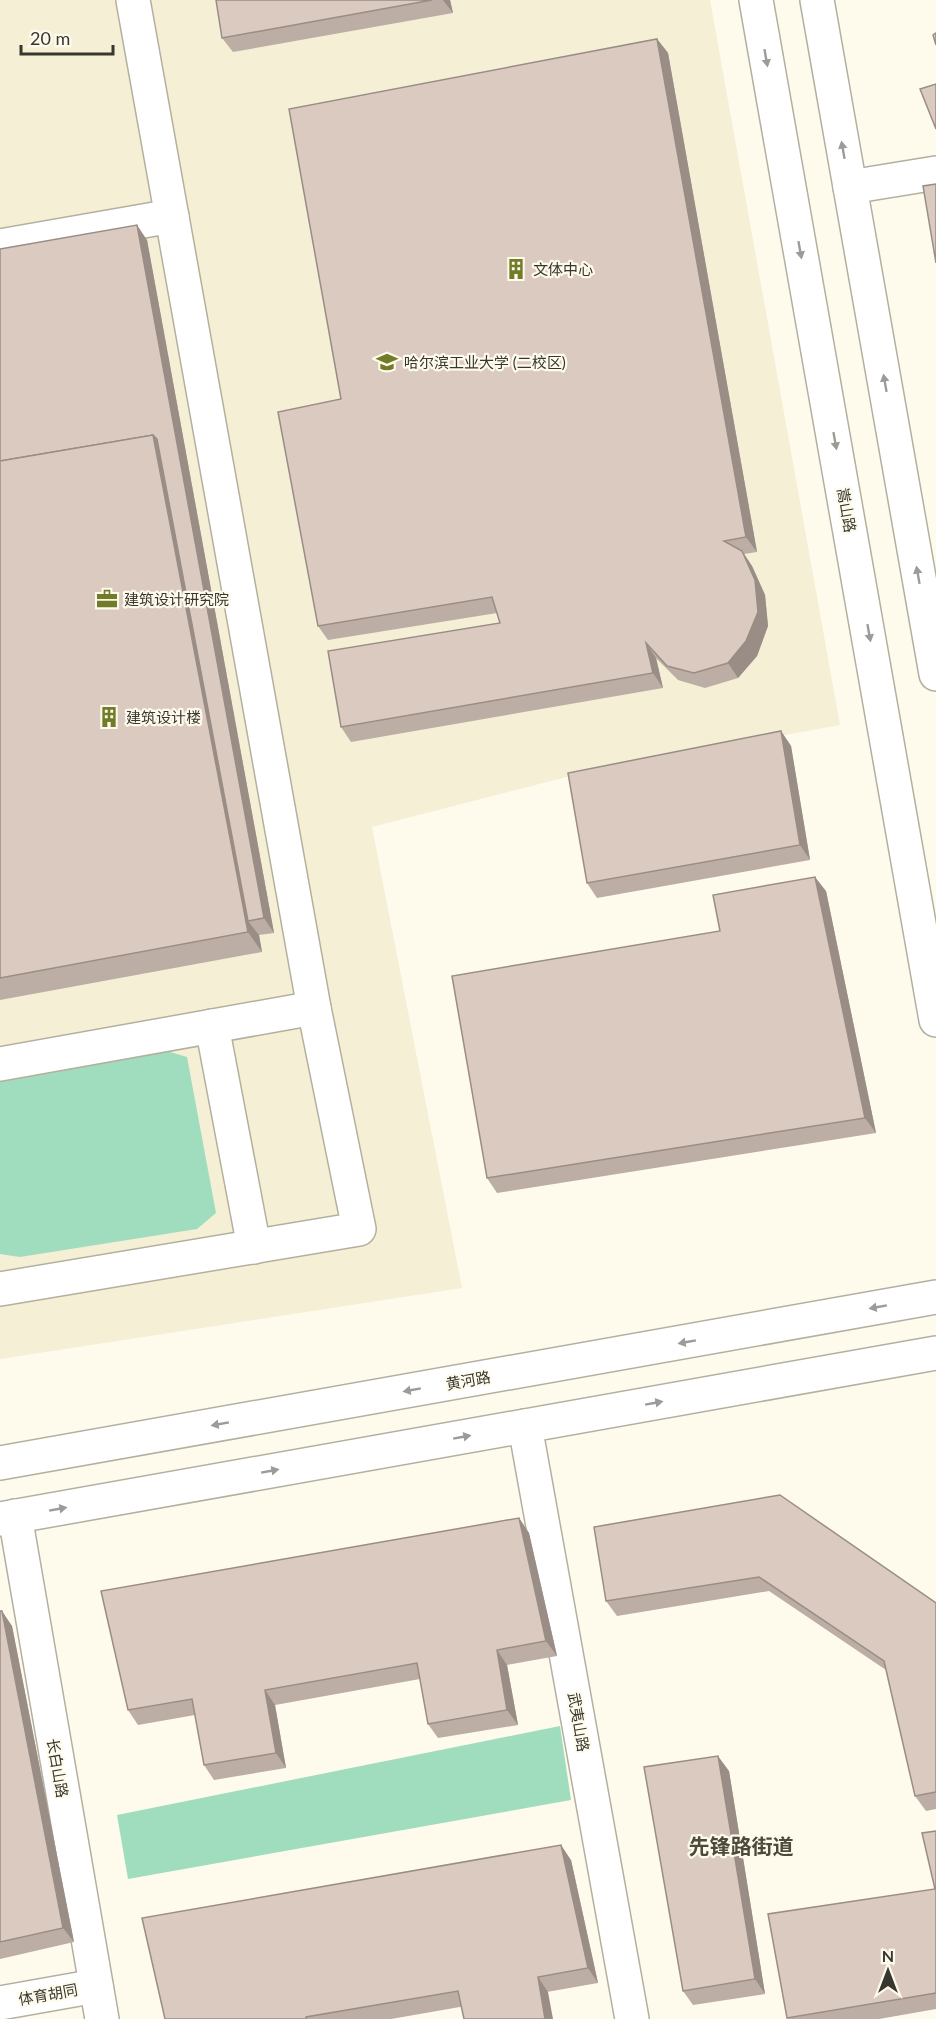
<svg xmlns="http://www.w3.org/2000/svg" width="936" height="2019" font-family="Lato,'Noto Sans SC',sans-serif">
<style>
.built{fill:#f4efd5}
.green{fill:#a0ddbe}
.lines{fill:none;stroke-linecap:round;stroke-linejoin:round}
.street-casing{stroke:#b4b09f;stroke-width:36}
.secondary-casing{stroke:#b4b09f;stroke-width:36}
.primary-casing{stroke:#b4b09f;stroke-width:36}
.street{stroke:#fff;stroke-width:33}
.secondary{stroke:#fff;stroke-width:33}
.primary{stroke:#fff;stroke-width:33}
.wall{fill:#bcaea4}
.shaded-wall{fill:#998d86}
.building{fill:#dbcabf;stroke:#998d86;stroke-width:1.5}
.oneway{fill:#9c9b97}
.labels{text-anchor:middle;dominant-baseline:central;stroke-width:4.5;stroke-linejoin:round;paint-order:stroke}
.poi-label{font-size:15px;fill:#38372f;stroke:#fefbed;text-anchor:start}
.street-label{font-size:15px;fill:#38372f;stroke:#fefbed}
.district-label{font-size:21px;font-weight:bold;fill:#4d4a3b;stroke:#fefbed}
</style>
<rect width="100%" height="100%" fill="#fefbed"/>
<path class="built" d="M0,0h710l130,725 -250,46 -218,56 90,461 -462,71z"/>
<g class="green">
<path d="M167,1051l20,6 29,156 -19,16 -177,28 -20,-3v-176z"/>
<path d="M560,1726l11,74 -443,79 -11,-64z"/>
</g>
<g class="lines">
<defs>
<g id="street">
<path d="M850,187l86,-14"/>
<path d="M0,246l172,-30"/>
<path d="M212,1026l42,221"/>
<path d="M0,1064l314,-56 -181,-1008"/>
<path d="M0,1289l359,-60 -45,-221"/>
</g>
<g id="secondary">
<path d="M756,0l180,1020"/>
<path d="M817,0l119,674"/>
<path d="M525,1426l107,593"/>
<path d="M15,1516l87,503"/>
<path d="M0,2003l96,-17"/>
</g>
<g id="primary">
<path d="M0,1463l936,-166"/>
<path d="M0,1519l936,-166"/>
</g>
</defs>
<use href="#street" class="street-casing"/>
<use href="#secondary" class="secondary-casing"/>
<use href="#primary" class="primary-casing"/>
<use href="#street" class="street"/>
<use href="#secondary" class="secondary"/>
<use href="#primary" class="primary"/>
</g>
<g class="wall">
<path d="M216,0h234l3,13 -220,39 -11,-14z"/>
<path d="M657,39l11,14 89,499 -13,2 8,12 13,29 3,31 -11,30 -19,22 -33,10 -27,-8 -22,-22 7,30 -312,54 -10,-15 159,-104 -3,-10 -169,27 -10,-14 23,-227z"/>
<path d="M147,240l127,693 -15,2 3,17 -262,48v-751z"/>
<path d="M781,731l10,15 19,114 -213,38 -10,-15z"/>
<path d="M826,891l50,242 -379,60 -10,-15 233,-247z"/>
<path d="M519,1518l10,15 28,123 -50,9 11,60 -80,13 -10,-14 -8,-45 -145,26 11,63 -72,12 -10,-15 -9,-50 -57,10 -10,-15z"/>
<path d="M594,1527l342,76v206l-10,2 -11,-15 -29,-126 -117,-79 -152,25 -11,-15z"/>
<path d="M0,1611l12,15 62,316 -74,17z"/>
<path d="M729,1771l36,223 -72,11 -10,-14z"/>
<path d="M936,1831v178l-57,10h-91l-1,-1 148,-129z"/>
<path d="M571,1860l27,123 -207,36h-226z"/>
</g>
<g class="shaded-wall">
<path d="M443,0h7l3,13z"/>
<path d="M657,39l11,14 89,499 -11,-15z"/>
<path d="M137,225l10,15 127,693 -10,-15z"/>
<path d="M153,435l14,19 81,467 11,14 3,17 -14,-20z"/>
<path d="M742,551l10,15 13,29 3,31 -11,30 -19,22 -10,-15z"/>
<path d="M646,643l10,15 7,30 -10,-15z"/>
<path d="M781,731l10,15 19,114 -10,-15z"/>
<path d="M815,877l11,14 50,242 -11,-15z"/>
<path d="M519,1518l10,15 28,123 -11,-15z"/>
<path d="M2,1611l10,15 62,316 -11,-14z"/>
<path d="M497,1650l10,15 11,60 -11,-15z"/>
<path d="M265,1690l10,15 11,63 -10,-15z"/>
<path d="M718,1756l11,15 36,223 -10,-15z"/>
<path d="M561,1845l10,15 27,123 -10,-15z"/>
<path d="M538,1977l10,15 5,27h-8z"/>
</g>
<g class="building">
<path d="M216,0h216l-210,38z"/>
<path d="M936,33v12l-3,-10z"/>
<path d="M657,39l89,498 -22,4 18,10 13,29 3,32 -12,29 -18,22 -34,10 -27,-7 -21,-23 7,30 -312,54 -13,-76 172,-28 -8,-26 -174,29 -40,-214 63,-13 -52,-290z"/>
<path d="M936,84v45l-16,-40z"/>
<path d="M936,184v79l-13,-77z"/>
<path d="M137,225l127,693 -16,3 -91,-482 -4,-4 -153,26v-212z"/>
<path d="M153,435l95,497 -248,46v-517z"/>
<path d="M781,731l19,114 -213,38 -19,-110z"/>
<path d="M815,877l50,241 -378,60 -35,-202 268,-45 -7,-36z"/>
<path d="M780,1495l156,108v189l-21,4 -31,-135 -125,-84 -153,24 -12,-74z"/>
<path d="M519,1518l27,123 -49,9 10,60 -79,14 -11,-61 -152,27 11,63 -72,12 -12,-66 -64,11 -27,-119z"/>
<path d="M0,1611h2l61,317 -63,14z"/>
<path d="M718,1756l37,223 -72,12 -39,-224z"/>
<path d="M936,1831v162l-149,25 -19,-104 167,-25 -13,-56z"/>
<path d="M561,1845l27,123 -50,9 7,42h-81l-6,-28 -152,26v2h-141l-23,-101z"/>
</g>
<defs><path id="oneway-solid" d="M-6-.8H1V-3.2L6.5 0L1 3.2V.8H-6Z" transform="scale(1.5)"/></defs>
<g class="oneway">
<use href="#oneway-solid" transform="translate(766 58) rotate(80)"/>
<use href="#oneway-solid" transform="translate(843 150) rotate(-100)"/>
<use href="#oneway-solid" transform="translate(800 250) rotate(80)"/>
<use href="#oneway-solid" transform="translate(885 383) rotate(-100)"/>
<use href="#oneway-solid" transform="translate(835 441) rotate(80)"/>
<use href="#oneway-solid" transform="translate(918 575) rotate(-100)"/>
<use href="#oneway-solid" transform="translate(869 633) rotate(80)"/>
<use href="#oneway-solid" transform="translate(878 1307) rotate(170)"/>
<use href="#oneway-solid" transform="translate(687 1342) rotate(170)"/>
<use href="#oneway-solid" transform="translate(412 1390) rotate(170)"/>
<use href="#oneway-solid" transform="translate(654 1403) rotate(-10)"/>
<use href="#oneway-solid" transform="translate(220 1424) rotate(170)"/>
<use href="#oneway-solid" transform="translate(462 1437) rotate(-10)"/>
<use href="#oneway-solid" transform="translate(270 1471) rotate(-10)"/>
<use href="#oneway-solid" transform="translate(58 1509) rotate(-10)"/>
</g>
<defs>
<symbol id="building-bare" viewBox="-9 -9 18 18"><path d="M-4-6H4V6H1V3H-1V6H-4ZM-2.5-4.3h1.7v1.8h-1.7ZM.8-4.3h1.7v1.8H.8ZM-2.5-1h1.7V.8h-1.7ZM.8-1h1.7V.8H.8Z" fill="#727c28" stroke="#fefbed" stroke-width="2.5" paint-order="stroke"/></symbol>
<symbol id="university-bare" viewBox="-9 -9 18 18"><path d="M0-5L7-2L0 1L-7-2ZM-4 1L0 2.5L4 1V4Q0 6-4 4Z" fill="#727c28" stroke="#fefbed" stroke-width="2.5" paint-order="stroke"/></symbol>
<symbol id="office-bare" viewBox="-9 -9 18 18"><path d="M-6-3h4V-5.5h4V-3h4V5H-6ZM-1-4.5V-3h2v-1.5ZM-6 0V1H6V0Z" fill="#727c28" stroke="#fefbed" stroke-width="2.5" paint-order="stroke"/></symbol>
</defs>
<g fill-rule="evenodd">
<use href="#building-bare" x="501" y="254" width="30" height="30"/>
<use href="#university-bare" x="372" y="347" width="30" height="30"/>
<use href="#office-bare" x="92" y="584" width="30" height="30"/>
<use href="#building-bare" x="94" y="702" width="30" height="30"/>
</g>
<g class="labels">
<g class="poi-label">
<text x="533" y="269">文体中心</text>
<text x="404" y="362">哈尔滨工业大学 (二校区)</text>
<text x="124" y="599">建筑设计研究院</text>
<text x="126" y="717">建筑设计楼</text>
</g>
<g class="street-label">
<text transform="translate(847 510) rotate(80)">嵩山路</text>
<text transform="translate(468 1380) rotate(-10)">黄河路</text>
<text transform="translate(579 1722) rotate(80)">武夷山路</text>
<text transform="translate(58 1768) rotate(80)">长白山路</text>
<text transform="translate(48 1994) rotate(-10)">体育胡同</text>
</g>
<g class="district-label">
<text x="741" y="1845">先锋路街道</text>
</g>
</g>
<g transform="translate(888 1971)" stroke="#fefbed" stroke-width="4.5" paint-order="stroke">
<path d="M0-4.5L10 22L0 15L-10 22Z" fill="#38372f"/>
<text y="-9" font-size="16" font-weight="bold" text-anchor="middle" fill="#38372f">N</text>
</g>
<path d="M21 45v9h92v-9" fill="none" stroke="#38372f" stroke-width="3"/>
<text x="30" y="45" font-size="18" fill="#38372f" stroke="#fefbed" stroke-width="4.5" paint-order="stroke">20 m</text>
</svg>
